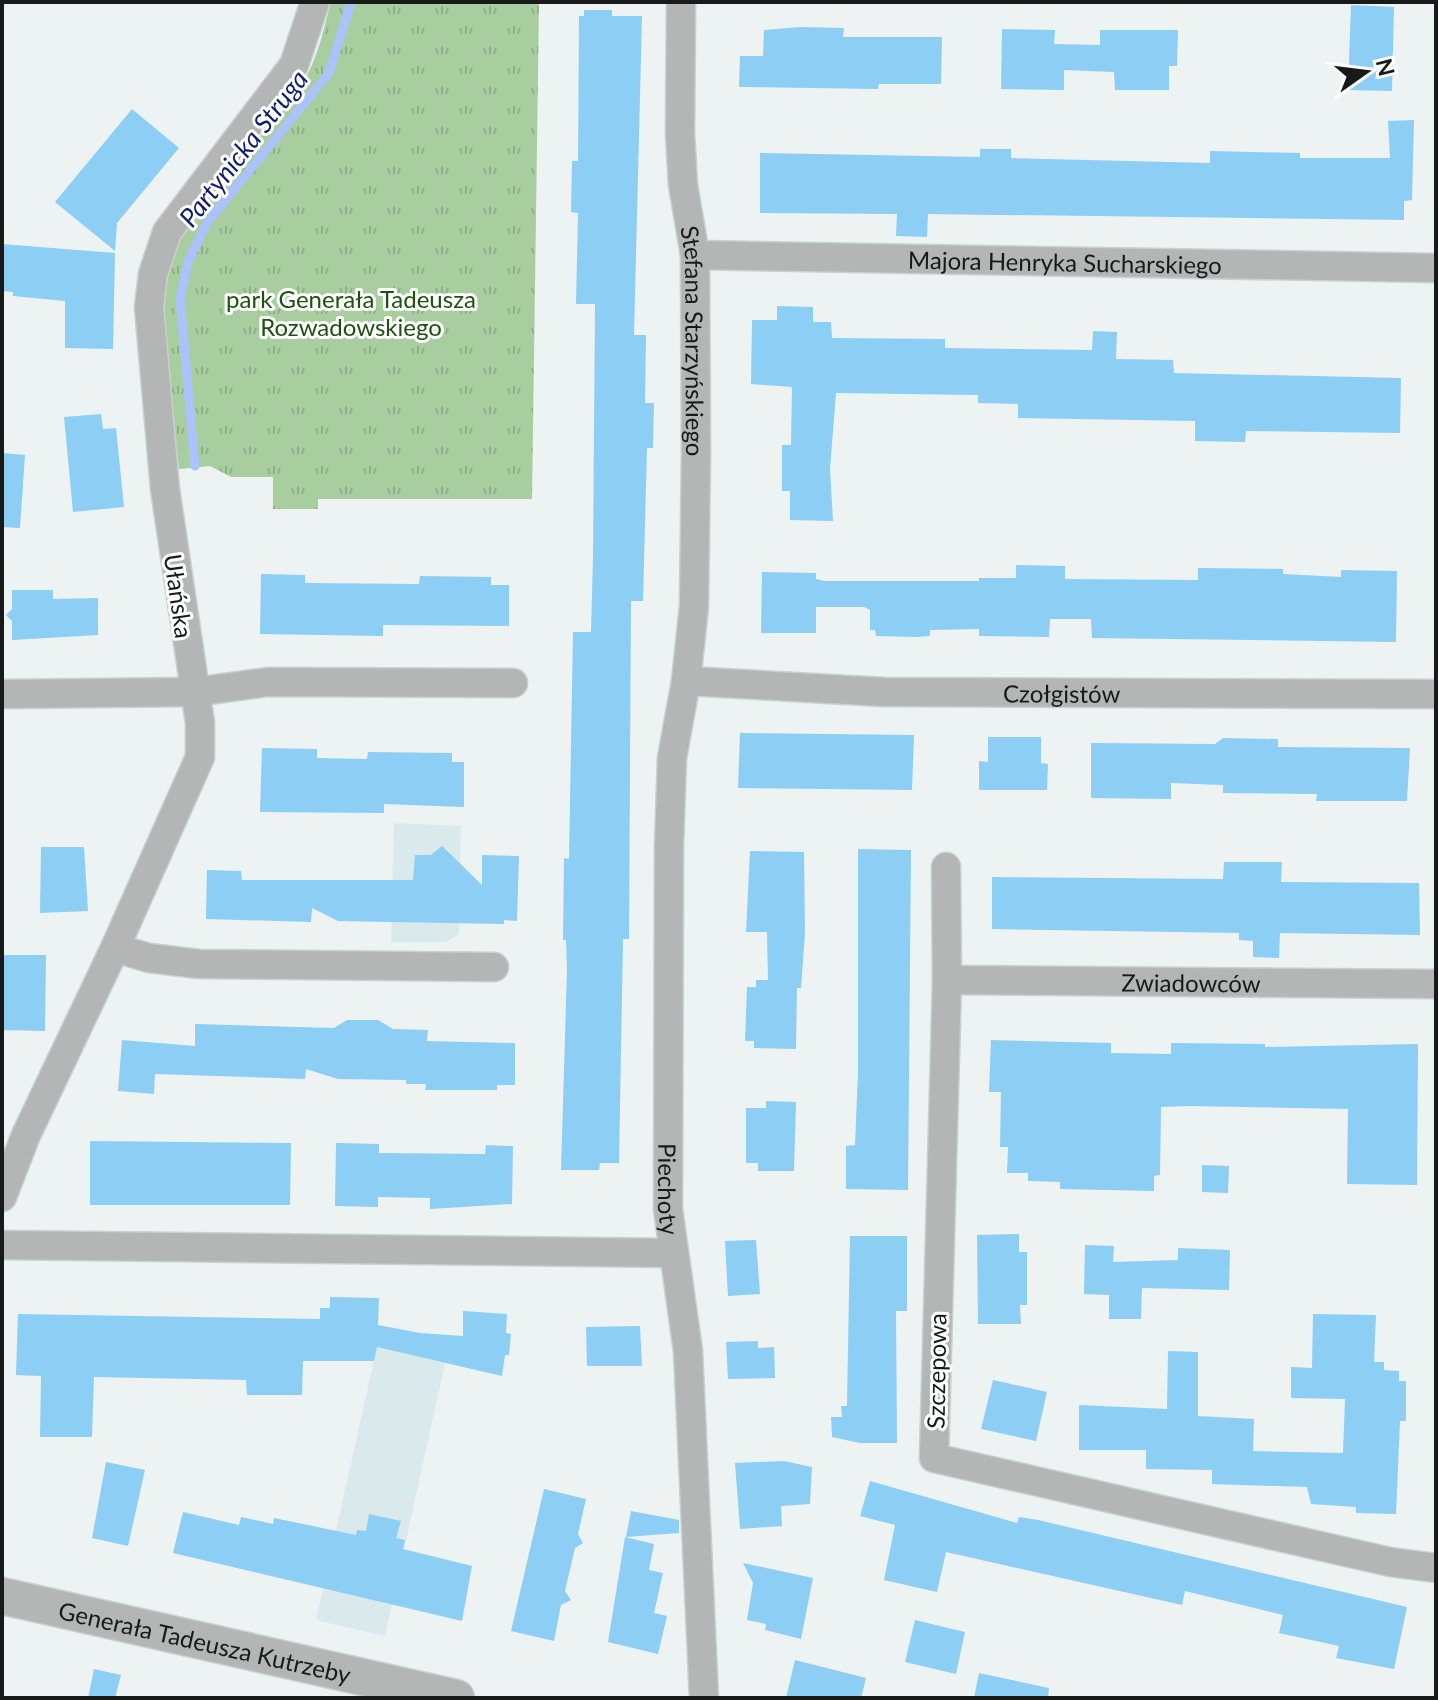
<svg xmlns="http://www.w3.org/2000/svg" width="1438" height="1700" font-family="Lato,sans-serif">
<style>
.built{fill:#dae9eb}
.park{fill:url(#park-tufts)}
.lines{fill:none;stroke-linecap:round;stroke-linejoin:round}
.stream{stroke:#abc2fc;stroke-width:9}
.building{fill:#8dcef5}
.minor-casing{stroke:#cbcfd0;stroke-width:31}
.tertiary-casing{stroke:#cbcfd0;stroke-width:39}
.minor{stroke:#b3b6b5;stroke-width:28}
.tertiary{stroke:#b3b6b5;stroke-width:36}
.labels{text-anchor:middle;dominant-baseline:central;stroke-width:6;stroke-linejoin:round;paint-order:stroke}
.street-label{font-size:24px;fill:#181a1a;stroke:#fff}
.park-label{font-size:24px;fill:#1d510f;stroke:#fff}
.water-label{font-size:26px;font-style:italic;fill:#0e1c6c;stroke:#fff}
</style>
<defs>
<pattern id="park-tufts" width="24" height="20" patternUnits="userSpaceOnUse" patternTransform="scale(2)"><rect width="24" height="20" fill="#a8ce9f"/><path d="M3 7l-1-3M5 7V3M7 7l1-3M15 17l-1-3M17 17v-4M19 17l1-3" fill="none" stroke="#90b088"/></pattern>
</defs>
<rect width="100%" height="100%" fill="#edf2f3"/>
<g class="built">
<path d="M394,823l67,3 -2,108 -13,8h-55z"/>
<path d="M377,1347l68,16 -60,273 -69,-16z"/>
</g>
<path class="park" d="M331,2h208l-7,497h-214v10h-45v-32h-42l-21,-11 -31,3c-6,-61 -25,-146 -8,-206 22,-74 97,-121 135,-186 13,-23 18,-50 25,-75z"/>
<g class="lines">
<path class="stream" d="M195,466l-15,-167 8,-37 18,-38 123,-151 22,-71"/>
</g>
<g class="building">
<path d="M1351,5l43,2 -2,84 -44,-1z"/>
<path d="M584,10h28v6h30l-8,319h12l-1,68h9l-1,45h-6l-4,153h-12l-2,338h-6l-4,224h-19l-1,7h-38l6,-200 -1,-30h-3l1,-82 5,1 4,-227h18l2,-75 2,-253h-19l2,-91 -7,-1 1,-51h6l1,-145h5z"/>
<path d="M800,27l44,1 -1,9h99l-1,47h-62l-1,5 -139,-2 1,-31h23l1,-26z"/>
<path d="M1002,29l53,1 -1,14 46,1v-15h78l-1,36h-8v24h-54l-1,-18 -50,-2v20l-63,-1z"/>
<path d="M132,109l47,39 -62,75 -2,28 -60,-49z"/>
<path d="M1414,120l-2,80 -8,1v19l-476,-6 -1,23 -31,-1 1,-22 -137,-1v-60l220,4v-8h31v9l199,5v-12l90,2v5h90l-2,-37z"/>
<path d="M2,244l113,9 -2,96 -48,-1v-47l-52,-5v-4l-11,-1z"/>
<path d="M777,306l36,1v15h18l1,16 113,1v9l147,2 1,-19 24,1 -1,27 57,1 1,13 227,5 -1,55 -154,-2 -1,11 -50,-1v-20l-177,-3v-14l-40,-1v-8l-142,-2 -6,76 3,52 -43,-1v-29h-8v-46h9l1,-58 -41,-3 1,-64h25z"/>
<path d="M101,414l2,15 13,-1 8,79 -51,5 -9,-95z"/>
<path d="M2,453l23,2 -5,73 -18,-1z"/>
<path d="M1016,565l49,1v13l133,1v-12l85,1v5l58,3v-7l56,1 -1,71 -304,-4 -1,-19h-41l-1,18 -70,-1v-7l-49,1v6l-12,1 -42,-1 -1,-6h-5v-20l-6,-3h-48v26h-55l1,-61 54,1v6l9,2h154v-3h37z"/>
<path d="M261,574l44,1v8l114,1 1,-8 71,1v8h18v41l-126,-1v11l-123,-2z"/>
<path d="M12,590h41v9l45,-1v37l-86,5v-19l-6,-6 6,-6z"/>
<path d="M740,733l174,2 -2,55 -174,-2z"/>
<path d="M988,737h53v26l7,1 -1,26h-68v-29l9,1z"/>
<path d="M1223,738l55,1v8l132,1 -3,53h-91l1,-7 -94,-1v-8l-52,-2v16l-80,-1v-55l124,1z"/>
<path d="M262,748l55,1v9l50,1 1,-7 84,1v9h12v45l-80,-3v9l-124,-1z"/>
<path d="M442,846l40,39v-30l37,1 -2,65 -13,-1v4l-166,-3 -26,-13 -1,14 -105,-3 1,-49 34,1 1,9h171l2,-25h16z"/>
<path d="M41,847h43l4,64 -48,2z"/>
<path d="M858,849l53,1 -3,340 -62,-1v-43l9,-1 3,-73z"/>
<path d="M750,851l54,1 1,80 -4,56h-4l-1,61 -42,-1v-7h-9l2,-54h9v-7h12l-1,-48h-21z"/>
<path d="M1224,862h58l-1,20 138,1 1,52 -140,-2 -1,25 -26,-1v-16l-14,-1v-7l-247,-4v-52l231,2z"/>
<path d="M2,955h44l-1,76 -43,-1z"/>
<path d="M347,1020h31l15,9 35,1 -1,11 88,2v42h-18v5h-72l1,-6h-20v-4l-68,-1 -32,-10 -1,10 -150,-5 -1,20 -36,-3 4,-51 73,6v-22l139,4z"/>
<path d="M991,1040l120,3v10l60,1v-11l94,1v3l153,-3 -1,141 -70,-1 1,-75 -160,-3 -27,1 -1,68 -6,1v15l-94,-2v-7l-32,-1v-8h-21l1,-26h-8l1,-55h-12z"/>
<path d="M766,1101l30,1 -2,69h-36v-8h-12v-55h20z"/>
<path d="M90,1141l201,2 -1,62h-200z"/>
<path d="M336,1143l43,1v9l106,1 1,-9 27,1 -1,58 -82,5v-11l-52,-1v10l-43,-1z"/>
<path d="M1202,1165l27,1 -1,27 -26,-1z"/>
<path d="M1019,1234v18h8v53h-7l1,19h-43l-1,-89z"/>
<path d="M850,1236h57v75h-11l1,132h-37l-28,-6 -1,-20h11l-1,-11h6z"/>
<path d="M756,1240l4,54 -32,2 -3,-55z"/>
<path d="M1085,1245l29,1 -1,16 65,-2v-12l52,2 -1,40 -87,-2 -1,31h-32v-24l-25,-1z"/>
<path d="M330,1297l49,1 -1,27 42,8 43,3v-25l44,3 -1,19 5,1 -2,21h-4l-3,21 -125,-29 -3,14h-71l-1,34h-55l-1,-15 -152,-3 -2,60h-52l1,-61 -25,-1 2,-61 302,5v-11h10z"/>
<path d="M1313,1314l63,1 -2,47h10v8l15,1v10h7v40h-6l-4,93 -40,-1v-6l-45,-3 -4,-17 -95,-3v-14l-66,-1v-19h-67v-45l88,4 1,-58 30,1v64l56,3 -1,32 90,2 2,-54 -54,-1v-31l21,1z"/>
<path d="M640,1326l2,40h-55l-1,-39z"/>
<path d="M758,1341v7l16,-1 1,31 -47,1 -2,-37z"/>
<path d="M993,1380l54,12 -11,49 -55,-12z"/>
<path d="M784,1461l28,6 -2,37 -29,2 1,20 -42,3 -5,-66z"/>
<path d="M106,1462l39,8 -17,76 -36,-8z"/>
<path d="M870,1481l147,42 2,-6 19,3 369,87 -13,62 -58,-11 3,-12 -60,-13 4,-18 -98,-24 -3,14 -236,-53 -9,40 -53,-12 11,-55 -35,-9z"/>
<path d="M544,1489l42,10 -8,35 5,9 -8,5 -10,43 6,9 -10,5 -7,36 -43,-10z"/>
<path d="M631,1511l48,9v13l-53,4z"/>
<path d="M183,1512l56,13 2,-8 32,7 1,-6 82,17 1,-5 9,1 3,-17 32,7 -5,17 9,2 -2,9 69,17 -10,55 -289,-68z"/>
<path d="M625,1537l29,7 -5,26 14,3 -9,40 13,3 -9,38 -50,-12z"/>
<path d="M743,1563l70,15 -12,61 -36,-9 1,-6 -19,-4 6,-37z"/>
<path d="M915,1620l50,12 -9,42 -51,-12z"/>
<path d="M795,1660l71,18 -5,20h-75z"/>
<path d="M94,1669l27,6 -6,23h-27z"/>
<path d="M979,1673l70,15 -1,10h-74z"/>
</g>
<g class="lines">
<defs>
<g id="minor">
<path id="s1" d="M681,2l-1,132 3,51 12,70 1,199 -2,152 -8,75 -14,77 -3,88 -1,363 20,142 16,347"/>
<path id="s2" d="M695,255l741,13"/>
<path id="s3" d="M686,681l198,11 552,2"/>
<path d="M2,694l192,-2 74,-10 245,1"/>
<path d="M946,867l1,113 -13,478 456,104 46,6"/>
<path d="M115,948l34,10 50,6 295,3"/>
<path id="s4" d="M947,980l489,4"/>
<path d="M2,1197l24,-62 89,-187 85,-191v-34l-35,-234 -16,-182 4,-33 14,-42 127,-167 21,-63"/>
<path d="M2,1245l671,8"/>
</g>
<g id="tertiary">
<path id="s5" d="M2,1596l454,102"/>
</g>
</defs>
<use href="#minor" class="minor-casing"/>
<use href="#tertiary" class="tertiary-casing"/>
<use href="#minor" class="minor"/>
<use href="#tertiary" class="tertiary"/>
</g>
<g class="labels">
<g class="street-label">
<text stroke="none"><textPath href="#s2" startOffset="370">Majora Henryka Sucharskiego</textPath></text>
<text stroke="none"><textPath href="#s1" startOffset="340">Stefana Starzyńskiego</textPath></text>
<text transform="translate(179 596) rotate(82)">Ułańska</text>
<text stroke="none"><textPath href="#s3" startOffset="376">Czołgistów</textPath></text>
<text stroke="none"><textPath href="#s4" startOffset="244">Zwiadowców</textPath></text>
<text stroke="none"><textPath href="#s1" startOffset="1190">Piechoty</textPath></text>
<text transform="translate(936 1371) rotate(-89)">Szczepowa</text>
<text stroke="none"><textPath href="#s5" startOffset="208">Generała Tadeusza Kutrzeby</textPath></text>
</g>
<g class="park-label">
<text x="351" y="298">park Generała Tadeusza<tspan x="351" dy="28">Rozwadowskiego</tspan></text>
</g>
<g class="water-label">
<text transform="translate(243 148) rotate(-52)">Partynicka Struga</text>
</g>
</g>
<rect width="1438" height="1700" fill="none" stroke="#181a1a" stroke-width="8"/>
<g transform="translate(1366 72) rotate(76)" stroke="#ffffff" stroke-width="6" paint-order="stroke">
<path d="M0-6L14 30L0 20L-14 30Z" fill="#181a1a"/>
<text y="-12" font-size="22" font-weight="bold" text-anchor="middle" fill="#181a1a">N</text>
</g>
</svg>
